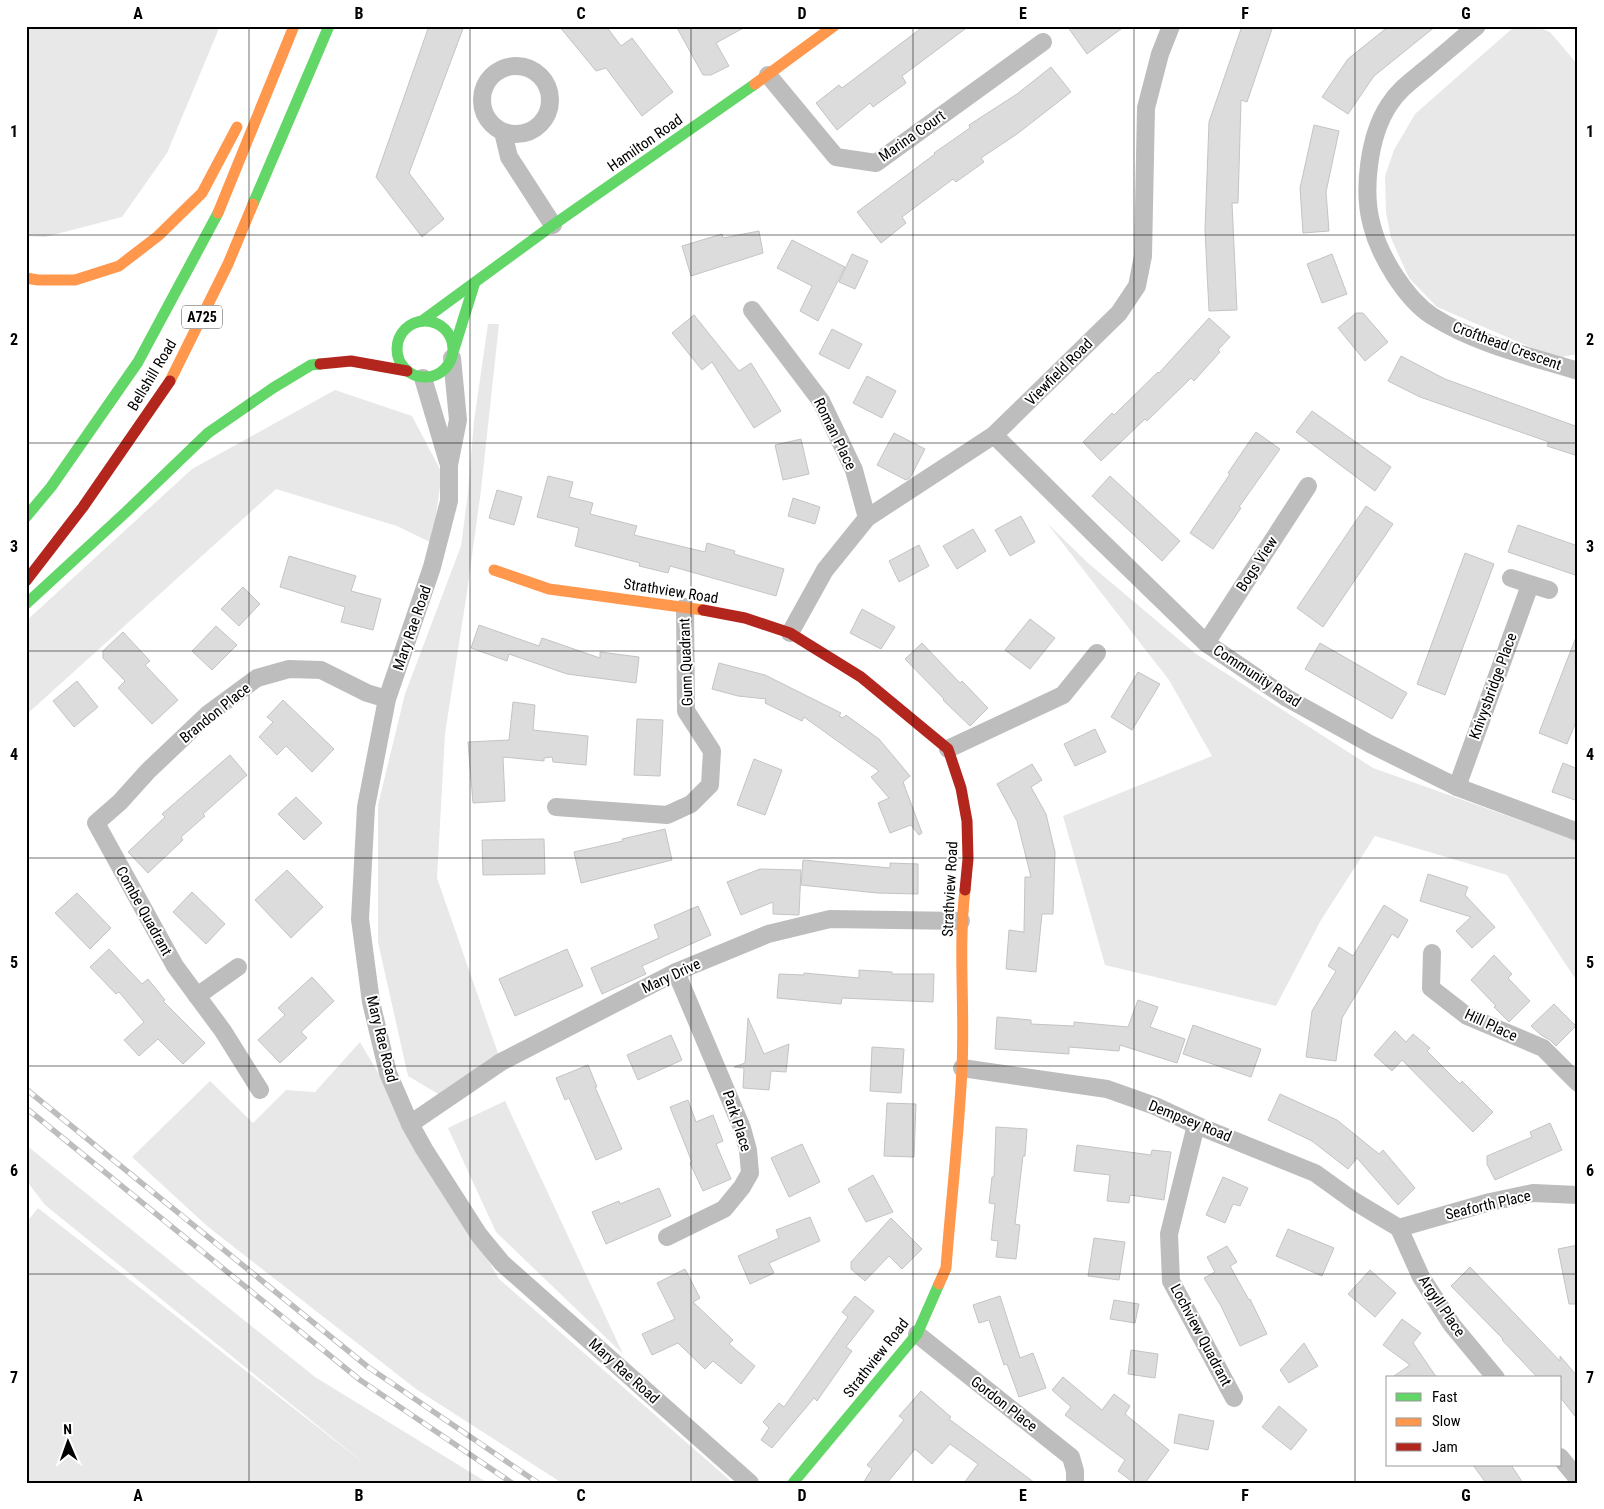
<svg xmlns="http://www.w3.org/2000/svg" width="1604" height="1509" font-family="'Roboto Condensed',sans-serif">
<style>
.green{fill:#e8e8e8}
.building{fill:#dcdcdc;stroke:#c4c4c4}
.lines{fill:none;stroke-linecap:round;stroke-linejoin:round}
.street{stroke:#bdbdbd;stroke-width:18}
.fast{stroke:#63d668;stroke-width:11}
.slow{stroke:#ff974d;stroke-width:11}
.jam{stroke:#b3261e;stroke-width:11}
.rail-casing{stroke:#bdbdbd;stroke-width:5.5}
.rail{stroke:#fff;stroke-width:4;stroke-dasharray:11;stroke-linecap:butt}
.grid{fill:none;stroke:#000;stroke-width:1;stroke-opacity:0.55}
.labels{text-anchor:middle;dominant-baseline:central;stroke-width:4;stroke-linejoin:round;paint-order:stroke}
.shield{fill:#fff;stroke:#4c4c4c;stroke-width:1}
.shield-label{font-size:14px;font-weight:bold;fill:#000}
.street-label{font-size:15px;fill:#000;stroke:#fff}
.neatline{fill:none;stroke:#000;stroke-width:2}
.grid-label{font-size:16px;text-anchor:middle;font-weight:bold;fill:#000}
</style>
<rect width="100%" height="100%" fill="#fff"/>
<g class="green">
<path d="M26,26h194l-53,127 -45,64 -77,20 -19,-1z"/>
<path d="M1515,26h20l15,6 28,33v289l-22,4 -119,-51 -28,-29 -18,-40 -5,-26 -1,-36 9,-26 21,-36z"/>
<path d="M488,324h11l-18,166 -14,102 -22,142 -8,144 64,184 -61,33 -32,-19 -30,-134v-137l27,-111 56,-148 7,-53 6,-72z"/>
<path d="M335,390l77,26 30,57 -10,70 -35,-17 -121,-37 -250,226v-94l166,-152z"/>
<path d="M1047,523l41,40 108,91 177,114 205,73v142l-71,-108 -132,-39 -54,84 -45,86 -171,-41 -42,-149 149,-60 -43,-76z"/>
<path d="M360,1042l139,237 234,204h-171l-146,-94 -209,-163 -75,-69 78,-76 43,42 33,-33 29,2z"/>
<path d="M505,1101l118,253 -127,-122 -48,-104z"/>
<path d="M26,1145l289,232 173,106h-462v-260l12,-15 332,260 -325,-263 -19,-25z"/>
</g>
<g class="building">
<path d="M429,26h35l-55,147 35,46 -22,18 -46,-60z"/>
<path d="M559,26h47l15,20 11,-8 41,54 -31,24 -36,-48 -10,3z"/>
<path d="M676,26h71l-31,17 13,23 -18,9h-8z"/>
<path d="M924,26h45l-67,50 4,7 -33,24 -3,-4 -33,27 -21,-27 23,-18 3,3z"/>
<path d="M1067,26h58l-38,28z"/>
<path d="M1242,26h31l-26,76 -6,-2 -3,103h-6l5,107 -28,1 -4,-81 4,-108z"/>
<path d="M1389,26h47l-62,50 -26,38 -26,-17 26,-38z"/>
<path d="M1051,67l20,25 -54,42 -36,24 3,4 -28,20 -3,-3 -51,38 4,6 -25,20 -24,-31 78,-58 -1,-1 36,-25 -1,-3 48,-31z"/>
<path d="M1314,125l25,6 -13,61 3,39 -26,2 -3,-45z"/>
<path d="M759,231l4,22 -72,23 -9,-30 40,-12 1,4z"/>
<path d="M792,240l53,27 -27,54 -18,-10 12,-25 -35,-18z"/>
<path d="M852,254l16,7 -13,28 -16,-7z"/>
<path d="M1332,254l15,40 -25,9 -15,-39z"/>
<path d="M1356,313h7l25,29 -23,19 -27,-33z"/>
<path d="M694,315l45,56 12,-8 30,48 -27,17 -42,-66 -10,8 -30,-37z"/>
<path d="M1209,318l21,19 -12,13 2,2 -26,29 -3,-3 -44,43 -2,-2 -44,42 -18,-19 29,-29 2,2 44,-43 1,1z"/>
<path d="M832,329l30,15 -13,25 -30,-15z"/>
<path d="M1401,356l44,23 133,48v29l-31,-10 2,-4 -129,-45 -32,-16z"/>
<path d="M867,376l29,15 -14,27 -29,-15z"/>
<path d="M1312,411l79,56 -16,24 -79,-59z"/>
<path d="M1256,432l24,17 -41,58 2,1 -28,41 -23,-16 40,-59 -2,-1z"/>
<path d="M894,433l31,16 -15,29 -4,2 -29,-15z"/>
<path d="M801,439l8,35 -26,6 -8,-35z"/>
<path d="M548,476l25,6 -4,15 24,6 -3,11 47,12 -3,9 71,17 2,-9 28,8 -1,3 50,15 -8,27 -106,-30 -2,7 -29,-7 1,-3 -65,-17 4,-18 -42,-11z"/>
<path d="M1110,476l70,65 -18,20 -70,-65z"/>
<path d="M497,490l25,7 -8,28 -25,-7z"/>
<path d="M793,498l27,9 -5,17 -27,-8z"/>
<path d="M1366,506l27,18 -70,103 -26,-19z"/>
<path d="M1021,516l14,26 -25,14 -15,-26z"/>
<path d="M1518,525l60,21v30l-70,-24z"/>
<path d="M973,529l13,22 -29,18 -14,-23z"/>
<path d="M919,545l10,21 -30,16 -10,-21z"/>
<path d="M1465,553l29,11 -49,131 -28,-11z"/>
<path d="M289,556l67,20 -5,15 30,8 -8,31 -32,-8 4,-15 -65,-20z"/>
<path d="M243,587l17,17 -21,22 -18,-17z"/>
<path d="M862,609l33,18 -14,22 -31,-16z"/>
<path d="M1030,619l25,19 -25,31 -25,-19z"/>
<path d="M479,625l60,21 3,-8 58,20v-6l39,5 -3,26 -69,-9 -58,-20 -2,7 -36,-13z"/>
<path d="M216,626l21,19 -25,25 -20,-19z"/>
<path d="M123,632l27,29 -5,4 33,35 -26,24 -34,-36 7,-7 -22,-23v-7z"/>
<path d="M1576,637h2v80l-11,27 -28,-11z"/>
<path d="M922,643l38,40 2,-2 26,27 -18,18 -27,-26 1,-1 -39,-40z"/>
<path d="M1320,643l87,50 -15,26 -87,-50z"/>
<path d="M719,663l46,12 76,38 -2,3 4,2 3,-3 33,24 31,37 -7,6 19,51 -3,2 -8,-10 -21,8 -12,-30 11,-5 -18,-21 8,-6 -75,-54 -2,4 -37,-18 1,-4 -28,-3 -26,-7z"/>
<path d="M1138,672l22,12 -28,46 -21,-13z"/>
<path d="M77,681l21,26 -24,20 -21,-26z"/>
<path d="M283,700l51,49 -22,23 -26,-26 -9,9 -18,-18 14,-15 -6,-5z"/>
<path d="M513,702l22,3 -2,25 55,6 -2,29 -33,-3 -1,-5 -8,1v3l-41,-4 2,44 -32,2 -5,-61 41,-2z"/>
<path d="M637,719l26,1 -3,56 -26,-1z"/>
<path d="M1095,729l11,23 -31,14 -11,-22z"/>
<path d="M230,755l17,20 -44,39 2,2 -24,21 2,3 -35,33 -20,-21 37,-35 -3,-3z"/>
<path d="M754,759l28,11 -17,45 -28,-10z"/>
<path d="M1563,763l15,6v32l-26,-9z"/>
<path d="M1032,764l10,16 -11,7 15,27 9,38 -2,62h-11l-6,58 -30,-3 3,-39 15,2 1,-55h6l-14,-56 -20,-37z"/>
<path d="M296,797l26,26 -18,17 -26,-26z"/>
<path d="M665,829l7,31 -91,23 -7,-31 49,-11 -1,-2z"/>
<path d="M544,839l1,35 -62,1 -1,-35z"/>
<path d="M803,860l87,8v-5l28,1v30l-41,-1 -76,-8z"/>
<path d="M760,869l41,1 -2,45 -26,-1v-12l-32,13 -14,-33z"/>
<path d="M287,870l36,37 -32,31 -36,-38z"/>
<path d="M1428,874l40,13 -3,8 30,32 -23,21 -16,-17 15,-14 -51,-16z"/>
<path d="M192,892l33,32 -19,20 -33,-32z"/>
<path d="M77,893l34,35 -21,21 -35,-36z"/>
<path d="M1384,905l24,15 -10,18 -6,-4 -50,84 -6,43 -30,-4 6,-46 24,-40 -8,-5 11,-19 14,9z"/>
<path d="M698,906l13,29 -69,31 4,8 -44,20 -11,-26 68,-30 -5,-13z"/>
<path d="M109,949l33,35 6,-5 17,21 -2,1 42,42 -22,21 -25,-25 -19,17 -15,-16 20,-18 -25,-30 -3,2 -26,-27z"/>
<path d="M567,949l16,37 -68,30 -16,-37z"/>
<path d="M1494,955l18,19 -4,4 22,23 -21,21 -15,-15 2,-1 -25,-26z"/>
<path d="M859,970l33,2v2h42l-1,28 -91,-4 -1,6 -64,-6 2,-24 25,1v-2l55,5z"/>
<path d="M312,977l22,24 -33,31 6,6 -27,25 -22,-23 27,-25 -7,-7z"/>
<path d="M1138,1000l20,7 -8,20 35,12 -8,24 -57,-18 -1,6 -50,-4v7l-74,-5 2,-32 34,3v4l43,2v-4l54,5z"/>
<path d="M1554,1004l22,22 -20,20 -6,-6 -9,-5 -10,-9z"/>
<path d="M748,1018l16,36 25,-10 -3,28 -15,-1 -2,19 -26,-2 1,-20 -10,-1 11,-4z"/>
<path d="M1193,1025l68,24 -10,28 -68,-23z"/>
<path d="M1395,1031l11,11 7,-8 17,14 -3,3 33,33 2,-3 31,31 -20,20 -71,-72 -10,11 -18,-16z"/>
<path d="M671,1035l11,25 -44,20 -11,-25z"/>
<path d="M872,1047l32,2 -3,44 -31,-2z"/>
<path d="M588,1065l9,22h-2l27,62 -26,11 -27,-62 -4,2 -9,-22z"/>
<path d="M1280,1094l57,26 42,34 4,-4 32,38 -17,17 -41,-47 -9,11 -36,-28 -44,-21z"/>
<path d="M688,1100l8,22 17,-7 10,26 -7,3 15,35 -28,12 -13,-28 2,-1 -22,-55z"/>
<path d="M887,1103l29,1 -2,53 -30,-1z"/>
<path d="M1550,1123l12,27 -67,30 -8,-16v-8l45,-19 -2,-5z"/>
<path d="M996,1127l31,2 -2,27h-2l-8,68 5,1 -4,34 -20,-2 2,-16 -7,-1 4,-36 -6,-1 3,-26h2z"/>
<path d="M802,1144l18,38 -31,15 -18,-39z"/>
<path d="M1077,1145l74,10 1,-5 19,2 -7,48 -34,-5 -1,8 -22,-2 3,-26 -36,-4z"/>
<path d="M873,1175l20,37 -27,10 -18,-33z"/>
<path d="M1223,1177l25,11 -8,18 -7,-2 -8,19 -19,-8z"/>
<path d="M659,1188l12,28 -65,28 -14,-32 27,-11 1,3z"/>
<path d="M810,1217l10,24 -51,22 5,10 -24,11 -12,-28 41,-18 -3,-8z"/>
<path d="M891,1218l31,31 -20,20 -13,-13 -24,25 -14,-12v-7z"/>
<path d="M1288,1229l46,19 -12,28 -46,-20z"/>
<path d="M1094,1238l31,4 -6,38 -31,-4z"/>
<path d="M1578,1245v59h-9l-11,-55z"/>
<path d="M1227,1246l10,16 -7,4 19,34 1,-1 17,35 -27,12 -19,-40 -17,-28 11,-6 -8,-15z"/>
<path d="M1470,1267l90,94v-5l18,21v43l-18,-23v-19h-22l-36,-38 1,-1 -52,-53z"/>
<path d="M685,1269l15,29 -7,4 40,38 -4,4 26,22 -14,18 -28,-23 -8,8 -27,-26 -26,12 -10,-21 33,-15 -18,-36z"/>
<path d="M1370,1270l26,23 -21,24 -27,-23z"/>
<path d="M855,1296l19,15 -28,36 6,4 -35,50 -3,-3 -42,50 -11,-8 8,-12 -6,-6 16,-19 5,4 64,-90 -6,-5z"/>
<path d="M1000,1296l20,62 13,-5 13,35 -27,9 -12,-33 -3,1 -15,-45 -10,3 -6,-18z"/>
<path d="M1114,1300l25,4 -4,19 -25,-4z"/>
<path d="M1402,1319l19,14 -8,10 24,35h-46l19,-13 -27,-20z"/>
<path d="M1304,1343l14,23 -29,17 -9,-13z"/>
<path d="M1131,1350l27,4 -3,24 -27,-4z"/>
<path d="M1063,1377l39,33 12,-16 16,12 -5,8 44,36 -24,33h-11l-16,-12 7,-11 -60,-45 6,-8 -19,-17z"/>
<path d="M921,1391l30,26 -2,2 86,64h-71l14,-19 -28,-20 -18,20 -17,-15 -28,34h-24l9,-14 -5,-4 37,-45 -5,-4z"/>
<path d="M1279,1406l28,24 -16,20 -29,-23z"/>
<path d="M1179,1414l35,7 -6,29 -34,-7z"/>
<path d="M1473,1465h38l12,18h-37z"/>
</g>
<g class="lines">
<g class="street">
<path d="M1477,26c-17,14 -33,28 -50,42 -13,11 -28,21 -38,37 -20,30 -27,86 -17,121 8,31 34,73 60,90 44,28 97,40 146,55"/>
<circle cx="516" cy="100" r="34"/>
<path d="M768,75l68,82 40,6 167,-121"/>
<path d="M503,132l6,25 44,68"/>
<path d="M752,310l69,91 33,69 13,48"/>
<path d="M452,358l6,62 -9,45v36l-17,66 -45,132 -21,108 -6,112 11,83 17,71 22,51 14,25 55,86 23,28 248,220"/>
<path d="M423,378l25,84"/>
<path d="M994,435l105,104 107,104 81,55 83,46 87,43 121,45"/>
<path d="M1511,578l38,12"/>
<path d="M790,633l35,-63 42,-52 127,-83 125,-122 18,-27 6,-30 3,-148 14,-54 11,-28"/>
<path d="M1206,643l102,-157"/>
<path d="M948,749l115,-54 34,-42"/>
<path d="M1457,787l73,-202"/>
<path d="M556,807l111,8 24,-11 19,-19 2,-34 -26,-40 -1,-104"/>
<path d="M1432,953l-1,35 36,28 76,32 35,35"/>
<path d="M197,996l41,-29"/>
<path d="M962,1068l145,21 48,17 41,19 119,48 39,28 45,27"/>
<path d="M260,1090l-37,-59 -48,-65 -79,-143 24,-21 28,-31 60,-57 49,-36 32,-9 32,1 46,23 20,6"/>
<path d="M410,1124l91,-62 175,-90 92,-38 62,-15 131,2"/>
<path d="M1196,1125l-27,109 2,47 63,117"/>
<path d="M1399,1228l91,-26 43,-9 45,2"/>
<path d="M1399,1228l22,49 31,48 44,53"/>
<path d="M667,1237l57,-28 18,-22 8,-14 -2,-23 -6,-22 -66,-156"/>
<path d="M917,1334l154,123 4,14v12"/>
<path d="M1560,1457l18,22"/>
</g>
<g class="fast">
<path d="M253,204l76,-178"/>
<circle cx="425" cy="349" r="28"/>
<path d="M422,321l131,-96 202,-141"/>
<path d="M454,349l20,-64"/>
<path d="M26,517l25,-30 87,-125 80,-149"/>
<path d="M26,604l100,-92 82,-79 65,-45 38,-23 9,-1"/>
<path d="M793,1483l124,-149 22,-50"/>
</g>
<g class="slow">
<path d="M755,84l79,-58"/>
<path d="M218,213l76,-187"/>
<path d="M26,278l12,2h37l44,-14 39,-30 44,-43 35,-66"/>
<path d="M170,381l58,-117 25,-60"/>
<path d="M494,570l55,19 154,21"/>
<path d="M939,1284l7,-16c5,-67 13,-134 16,-200 3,-60 -4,-119 3,-178"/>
</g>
<g class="jam">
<path d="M320,364l31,-3 56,10"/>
<path d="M26,581l57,-74 87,-126"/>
<path d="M703,610l42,8 45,15 71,44 87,72 13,39 6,33 1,38 -3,31"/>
</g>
<defs>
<g id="rail">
<path d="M26,1089l342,278 170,116"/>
<path d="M26,1108l334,272 152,103"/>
</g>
</defs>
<use href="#rail" class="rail-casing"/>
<use href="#rail" class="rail"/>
</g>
<path class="grid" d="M249,26v1457M470,26v1457M691,26v1457M913,26v1457M1134,26v1457M1355,26v1457M26,235h1552M26,443h1552M26,651h1552M26,858h1552M26,1066h1552M26,1274h1552"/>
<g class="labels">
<rect class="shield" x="182" y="305.5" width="40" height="23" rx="4"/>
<g class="shield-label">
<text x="202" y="317">A725</text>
</g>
<g class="street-label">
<text transform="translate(912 136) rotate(-35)">Marina Court</text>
<text transform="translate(645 143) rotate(-35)">Hamilton Road</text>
<text transform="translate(1507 346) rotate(20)">Crofthead Crescent</text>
<text transform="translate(1059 372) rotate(-45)">Viewfield Road</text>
<text transform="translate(152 375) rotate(-59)">Bellshill Road</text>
<text transform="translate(835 434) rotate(64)">Roman Place</text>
<text transform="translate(1257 564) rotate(-57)">Bogs View</text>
<text transform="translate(671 591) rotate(9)">Strathview Road</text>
<text transform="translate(412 628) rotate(-71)">Mary Rae Road</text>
<text transform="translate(686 662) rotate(-92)">Gunn Quadrant</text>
<text transform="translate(1257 676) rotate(33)">Community Road</text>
<text transform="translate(1493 686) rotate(-70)">Knivysbridge Place</text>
<text transform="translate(215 713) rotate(-39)">Brandon Place</text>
<text transform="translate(950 889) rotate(-87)">Strathview Road</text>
<text transform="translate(144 911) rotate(61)">Combe Quadrant</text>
<text transform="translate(671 976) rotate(-25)">Mary Drive</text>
<text transform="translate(1491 1025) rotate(25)">Hill Place</text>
<text transform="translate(382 1039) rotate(76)">Mary Rae Road</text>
<text transform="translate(737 1121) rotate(72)">Park Place</text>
<text transform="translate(1190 1121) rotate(22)">Dempsey Road</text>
<text transform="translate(1488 1205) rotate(-13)">Seaforth Place</text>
<text transform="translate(1442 1306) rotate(56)">Argyll Place</text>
<text transform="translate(1201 1335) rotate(62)">Lochview Quadrant</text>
<text transform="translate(876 1358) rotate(-52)">Strathview Road</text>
<text transform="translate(624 1371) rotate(42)">Mary Rae Road</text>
<text transform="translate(1004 1404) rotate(38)">Gordon Place</text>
</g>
</g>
<rect width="1604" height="1509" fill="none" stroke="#ffffff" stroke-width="55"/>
<rect x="1386" y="1376" width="175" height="90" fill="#ffffff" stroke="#999999"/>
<rect x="1396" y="1393" width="25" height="8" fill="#63d668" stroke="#999999"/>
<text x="1432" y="1402" font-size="15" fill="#000000">Fast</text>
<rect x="1396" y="1418" width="25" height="8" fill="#ff974d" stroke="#999999"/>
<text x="1432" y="1426" font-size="15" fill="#000000">Slow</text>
<rect x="1396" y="1443" width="25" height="8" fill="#b3261e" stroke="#999999"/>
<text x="1432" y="1452" font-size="15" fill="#000000">Jam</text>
<g transform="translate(68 1442) rotate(358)" stroke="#ffffff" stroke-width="4" paint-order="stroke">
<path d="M0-4L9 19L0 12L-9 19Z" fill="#000000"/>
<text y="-8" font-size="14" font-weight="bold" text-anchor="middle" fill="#000000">N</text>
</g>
<rect x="28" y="28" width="1548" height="1454" class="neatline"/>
<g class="grid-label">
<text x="138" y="19">A</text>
<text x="359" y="19">B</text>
<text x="581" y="19">C</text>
<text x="802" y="19">D</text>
<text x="1023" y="19">E</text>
<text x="1245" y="19">F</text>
<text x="1466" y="19">G</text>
<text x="14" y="137">1</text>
<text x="1590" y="137">1</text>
<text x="14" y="345">2</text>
<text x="1590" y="345">2</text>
<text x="14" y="552">3</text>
<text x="1590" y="552">3</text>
<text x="14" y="760">4</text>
<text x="1590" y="760">4</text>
<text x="14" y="968">5</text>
<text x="1590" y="968">5</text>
<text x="14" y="1176">6</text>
<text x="1590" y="1176">6</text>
<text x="14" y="1383">7</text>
<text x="1590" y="1383">7</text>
<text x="138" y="1501">A</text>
<text x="359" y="1501">B</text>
<text x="581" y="1501">C</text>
<text x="802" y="1501">D</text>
<text x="1023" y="1501">E</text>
<text x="1245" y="1501">F</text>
<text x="1466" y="1501">G</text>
</g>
</svg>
